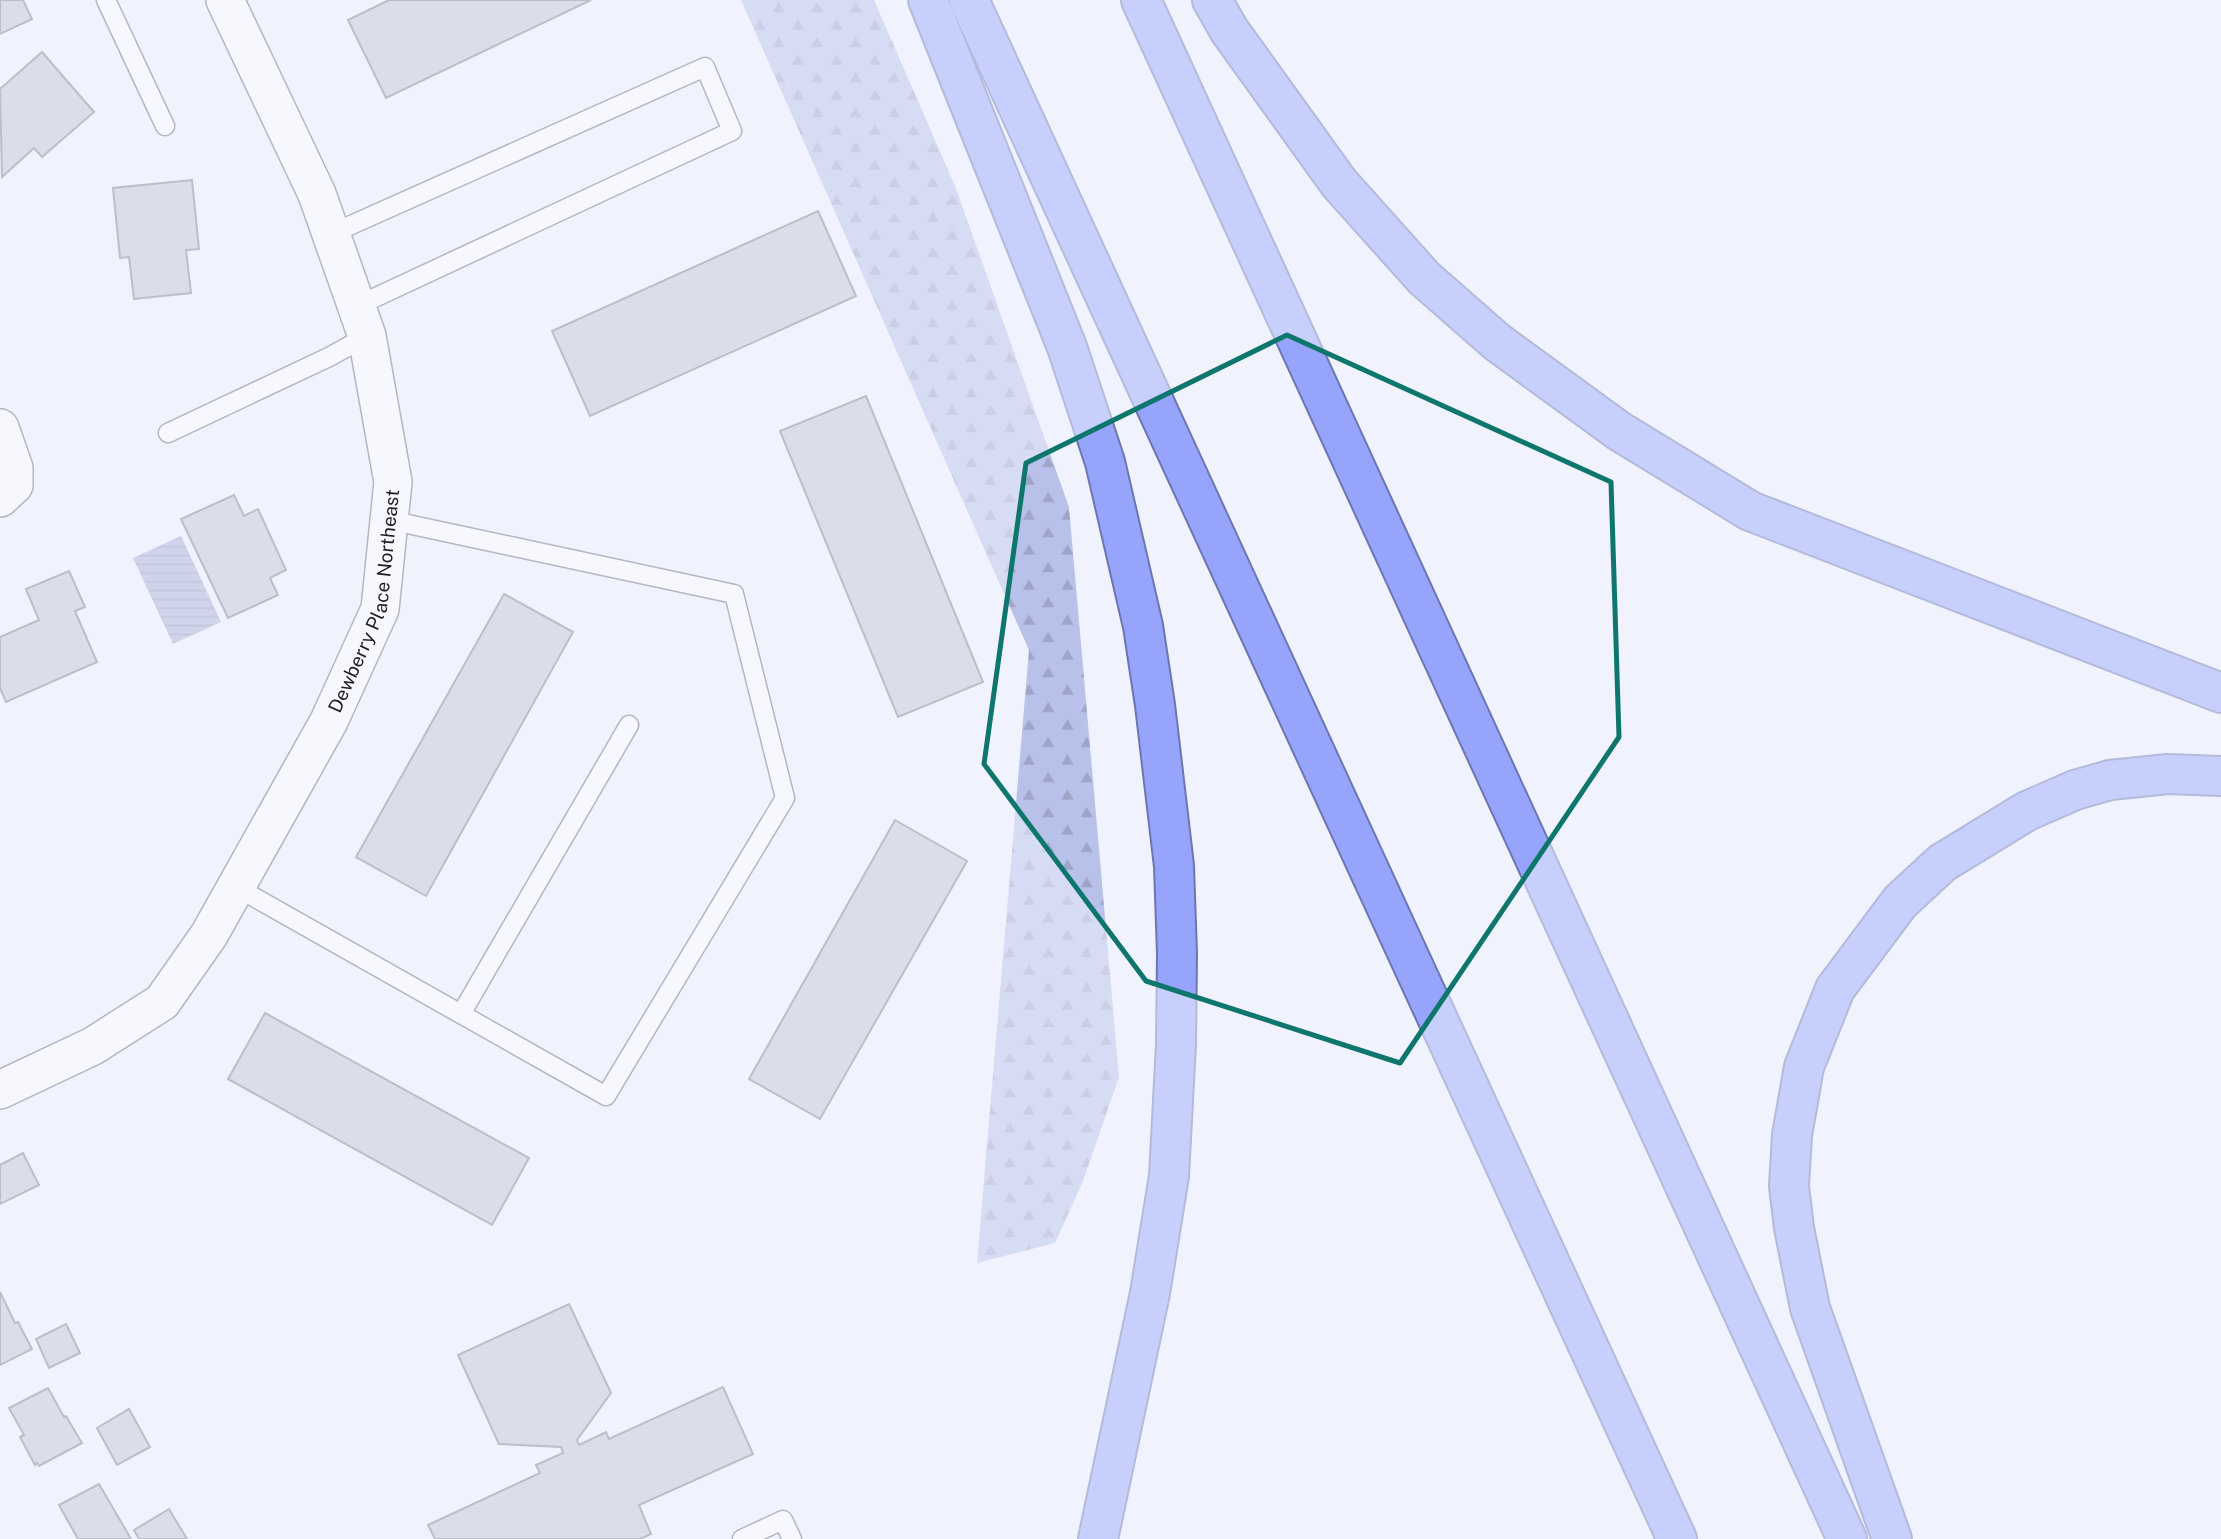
<svg xmlns="http://www.w3.org/2000/svg" width="2221" height="1539" font-family="'Public Sans',sans-serif">
<style>
.forest{fill:url(#forest-firs)}
.water{fill:url(#water-rules)}
.building{fill:#c0c4d6;stroke:#7a7e8e;stroke-width:2}
.lines{fill:none;stroke-linecap:round;stroke-linejoin:round}
.lane-casing{stroke:#6a6d7d;stroke-width:21}
.street-casing{stroke:#6a6d7d;stroke-width:40}
.highway-casing{stroke:#6c76b0;stroke-width:42}
.lane{stroke:#fff;stroke-width:18}
.street{stroke:#fff;stroke-width:37}
.highway{stroke:#96a5fb;stroke-width:38}
.marked{fill:none;stroke:#0f766e;stroke-width:5;stroke-linejoin:round}
.labels{text-anchor:middle;dominant-baseline:central;stroke-width:5;stroke-linejoin:round;paint-order:stroke}
.street-label{font-size:19px;fill:#1d1e25;stroke:#f0f2fd}
</style>
<defs>
<pattern id="forest-firs" width="22" height="20" patternUnits="userSpaceOnUse" patternTransform="scale(1.75)"><rect width="22" height="20" fill="#b8c1ea"/><path d="M5 1l3.5 6h-7zM16 11l3.5 6h-7z" fill="#9ea5c9"/></pattern>
<pattern id="water-rules" width="6" height="5" patternUnits="userSpaceOnUse" patternTransform="scale(1.75)"><rect width="6" height="5" fill="#a7afd7"/><path d="M0 2.5h6" fill="none" stroke="#8f96b8"/></pattern>
</defs>
<rect width="100%" height="100%" fill="#f0f2fd"/>
<path class="forest" d="M741,0h133l81,186 114,321 50,570 -36,104 -28,62 -78,20 52,-613z"/>
<path class="water" d="M181,536l40,86 -48,22 -40,-86z"/>
<g class="building">
<path d="M0,0h23l9,19 -32,15z"/>
<path d="M389,0h202l-205,98 -38,-78z"/>
<path d="M42,52l52,60 -52,45 -8,-9 -32,29 -2,-88z"/>
<path d="M192,180l7,69 -13,1 5,43 -57,6 -5,-42 -9,1 -7,-70z"/>
<path d="M818,211l38,85 -266,120 -38,-85z"/>
<path d="M866,396l117,286 -85,35 -118,-286z"/>
<path d="M234,495l10,21 14,-7 28,61 -16,8 8,17 -50,23 -47,-99z"/>
<path d="M69,571l16,36 -10,4 22,51 -91,40 -6,-14v-51l39,-17 -13,-31z"/>
<path d="M504,594l69,38 -147,264 -70,-39z"/>
<path d="M895,820l72,41 -147,258 -71,-40z"/>
<path d="M265,1013l264,145 -37,67 -264,-146z"/>
<path d="M23,1153l16,32 -39,19v-39z"/>
<path d="M0,1292l15,31 3,-1 14,27 -32,16z"/>
<path d="M569,1304l42,89 -34,47 2,5 27,-13 3,7 114,-52 30,67 -114,51 12,29 -11,5h-205l-7,-14 112,-52 -4,-8 27,-12 -2,-6 -62,-3 -41,-89z"/>
<path d="M66,1324l14,29 -31,15 -13,-29z"/>
<path d="M48,1388l16,29 2,-1 16,27 -43,23 -2,-3 -2,2 -15,-28 4,-2 -15,-27z"/>
<path d="M129,1409l21,38 -33,18 -20,-37z"/>
<path d="M99,1484l32,55h-53l-19,-34z"/>
<path d="M169,1509l18,30h-48l-5,-9z"/>
</g>
<g class="lines">
<defs>
<g id="lane">
<path d="M106,0l59,126"/>
<path d="M331,234l374,-167 27,64 -375,175"/>
<path d="M168,433l161,-76 38,-21"/>
<path d="M236,887l370,209 179,-298 -51,-204 -345,-74"/>
<path d="M461,1014l168,-289"/>
<path d="M742,1539l41,-19 9,19"/>
</g>
<g id="street">
<path d="M0,428l14,40v17l-14,13"/>
<path id="s1" d="M0,1090l93,-44 69,-44 47,-67 120,-214 51,-112 13,-127 -26,-146 -50,-142 -92,-194"/>
</g>
<g id="highway">
<path d="M928,0l139,347 38,115 38,164 12,79 19,161 3,88 -1,90 -7,132 -19,117 -52,246"/>
<path d="M969,0l708,1539"/>
<path d="M1141,0l706,1539"/>
<path d="M1212,0l17,30 110,153 85,95 73,64 122,89 131,80 471,182"/>
<path d="M1892,1539l-82,-231 -16,-80 -5,-42 3,-51 12,-68 31,-78 65,-87 42,-39 85,-52 48,-21 35,-10 58,-6 53,2"/>
</g>
</defs>
<use href="#lane" class="lane-casing"/>
<use href="#street" class="street-casing"/>
<use href="#highway" class="highway-casing"/>
<use href="#lane" class="lane"/>
<use href="#street" class="street"/>
<use href="#highway" class="highway"/>
</g>
<path d="M0 0H2221V1539H0ZM1287,335l324,147 8,255 -219,326 -254,-82 -162,-217 42,-301z" fill="#f0f2fd" fill-opacity=".55" fill-rule="evenodd"/>
<path class="marked" d="M1287,335l324,147 8,255 -219,326 -254,-82 -162,-217 42,-301z"/>
<g class="labels">
<g class="street-label">
<text stroke="none"><textPath href="#s1" startOffset="639">Dewberry Place Northeast</textPath></text>
</g>
</g>
</svg>
